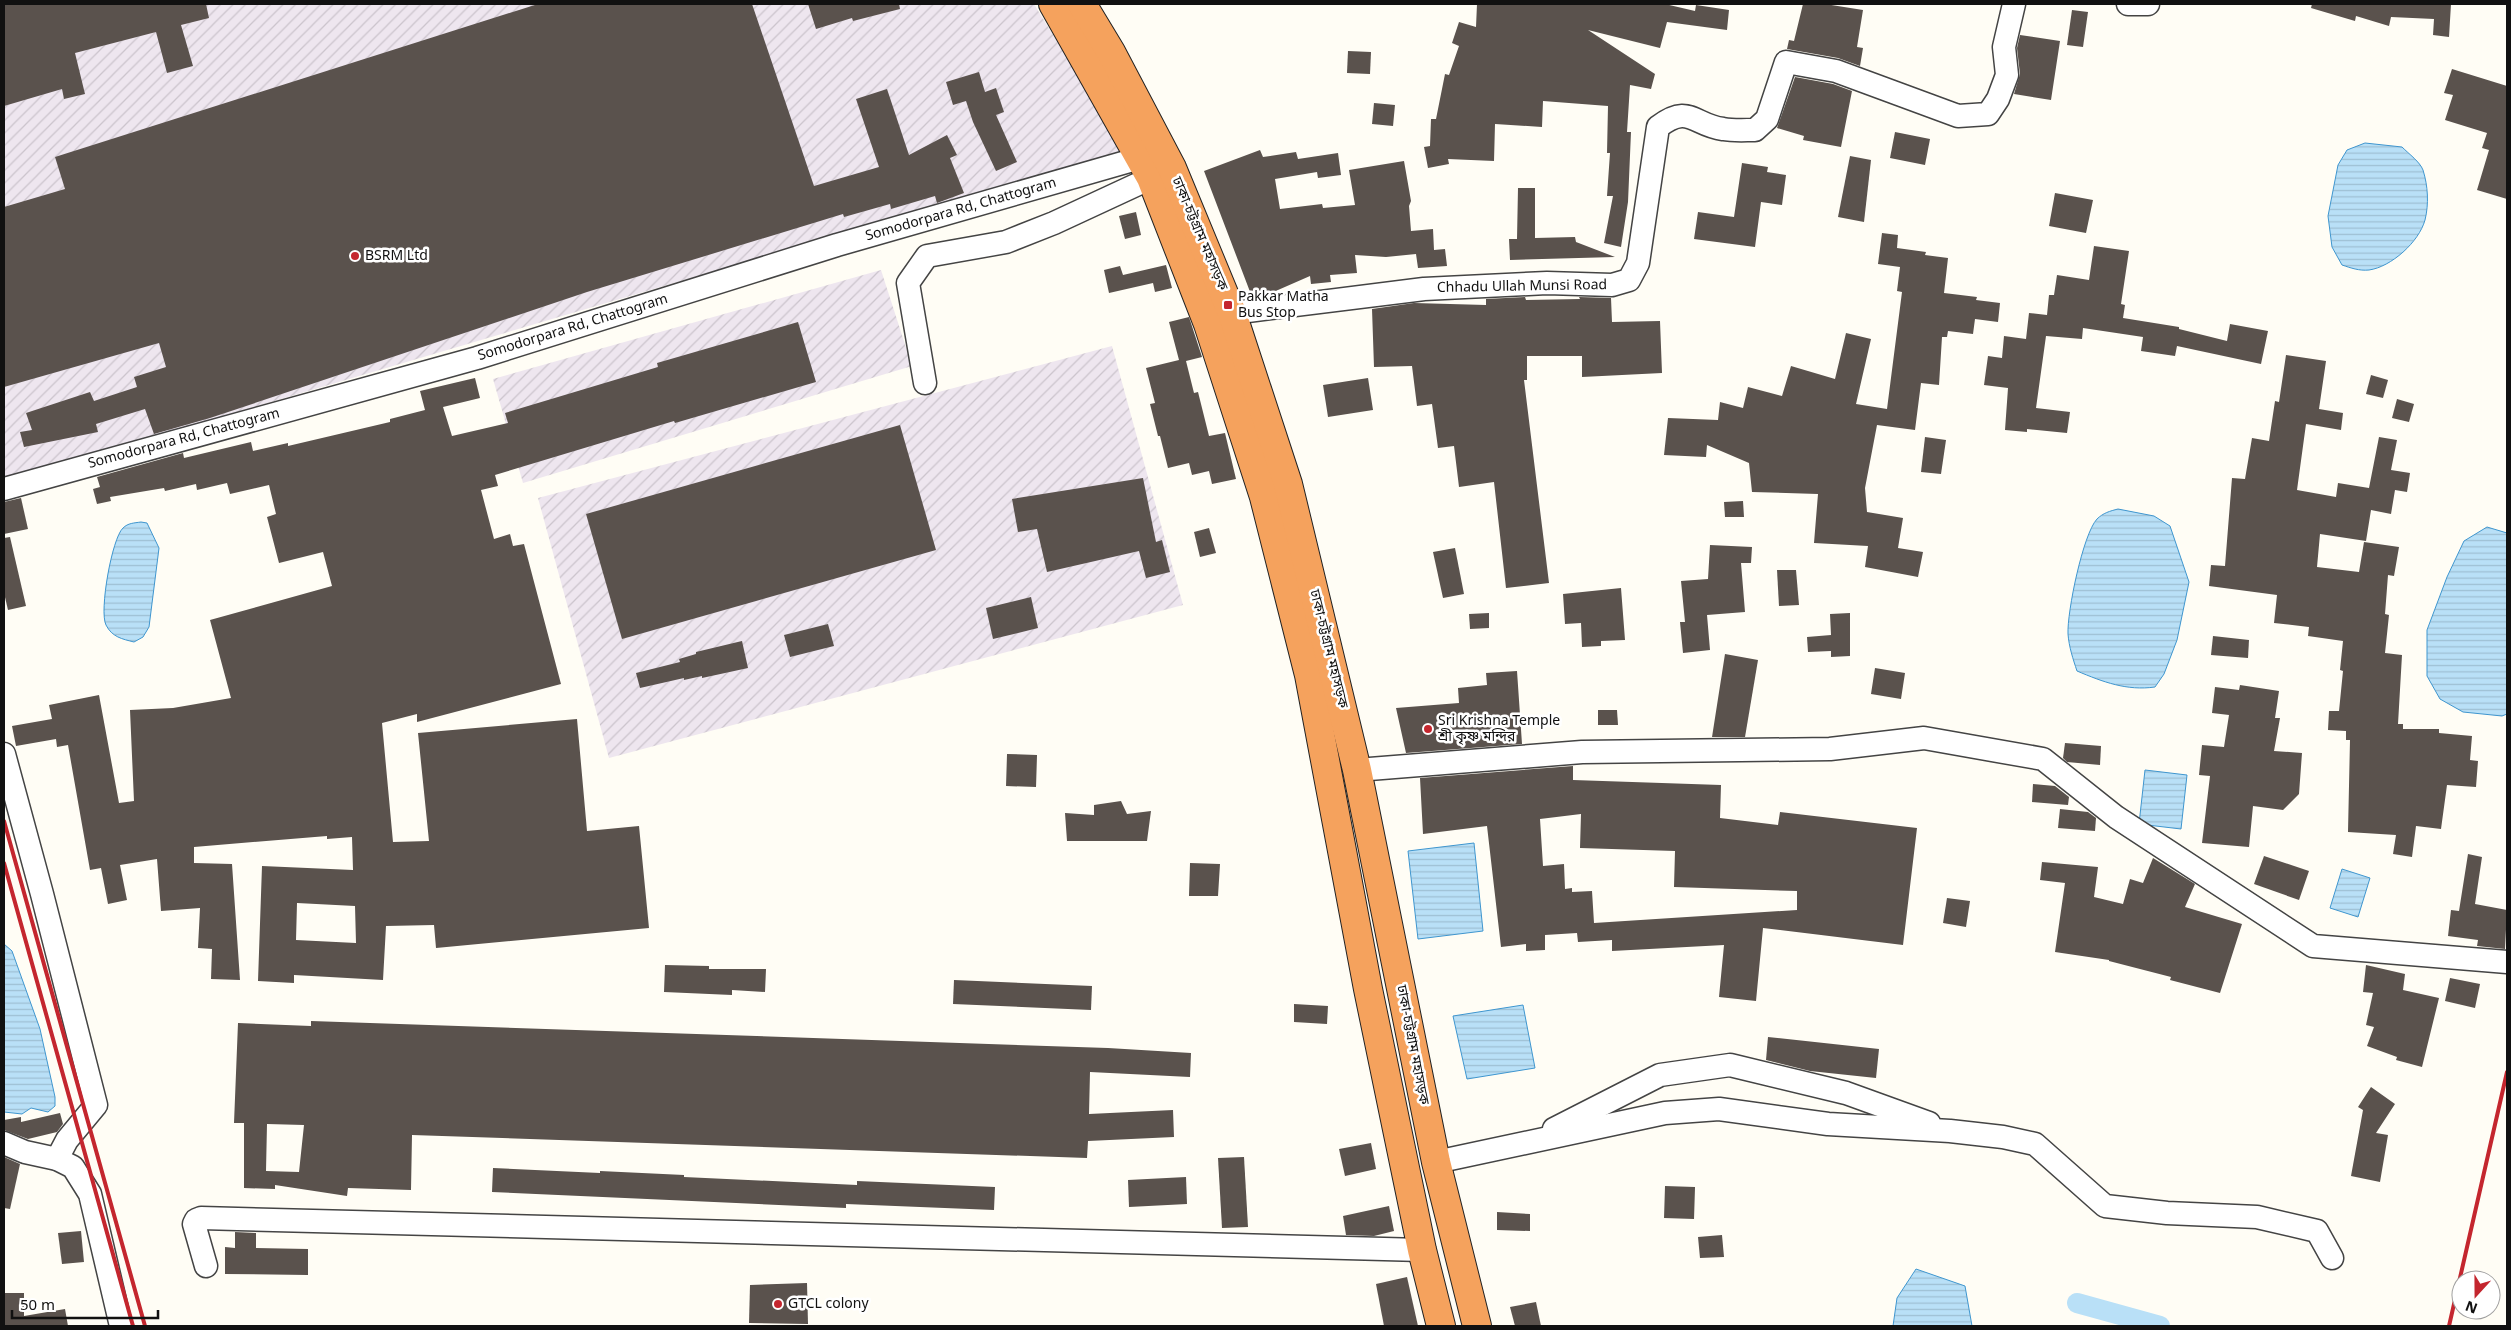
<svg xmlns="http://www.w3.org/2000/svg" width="2511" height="1330" font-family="Georgia,'Noto Sans Bengali',serif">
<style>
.industrial{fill:url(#industrial-furrows)}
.water{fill:url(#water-rules);stroke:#3f96cf}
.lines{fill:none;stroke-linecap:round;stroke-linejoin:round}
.canal{stroke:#b9e0f7;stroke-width:20}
.building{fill:#5a524d;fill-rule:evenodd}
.minor-casing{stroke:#444;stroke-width:25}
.highway-casing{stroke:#222;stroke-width:30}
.minor{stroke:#fff;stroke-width:22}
.highway{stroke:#f5a25d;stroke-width:28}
.rail{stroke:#c4262e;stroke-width:4}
.poi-dot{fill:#c4262e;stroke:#fff;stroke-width:2}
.labels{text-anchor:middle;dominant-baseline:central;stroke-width:5;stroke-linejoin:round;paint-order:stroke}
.street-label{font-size:14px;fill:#111;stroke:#fff}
.poi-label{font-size:14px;fill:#111;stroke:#fff;text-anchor:start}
</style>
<defs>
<pattern id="industrial-furrows" width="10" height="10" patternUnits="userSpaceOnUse" patternTransform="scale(1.25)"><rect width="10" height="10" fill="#eee6ef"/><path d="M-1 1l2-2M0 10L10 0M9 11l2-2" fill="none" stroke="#cbc4cc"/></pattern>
<pattern id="water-rules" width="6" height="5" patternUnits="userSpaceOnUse" patternTransform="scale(1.25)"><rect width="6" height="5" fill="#b9e0f7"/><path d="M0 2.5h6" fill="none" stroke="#9ebfd3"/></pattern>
</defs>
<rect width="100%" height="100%" fill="#fffdf5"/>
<g class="industrial">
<path d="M4,4h1030l90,146 -1120,331z"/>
<path d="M881,270l31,96 -389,117 -30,-104z"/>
<path d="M1112,346l71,259 -574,153 -71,-260z"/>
</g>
<g class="water">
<path d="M2365,143l37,4c7,7 18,15 21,23 5,16 6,34 2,50 -6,22 -34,47 -56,50 -10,1 -18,-2 -27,-5l-10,-18 -4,-31 10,-51 9,-15z"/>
<path d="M2118,509l36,7 16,10 19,56 -12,58 -13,34 -9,13c-28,4 -52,-5 -78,-16 -4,-12 -8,-24 -9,-37 -1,-22 15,-100 29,-115 6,-6 13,-8 21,-10z"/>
<path d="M141,522l6,1 12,25 -10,79 -6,10 -9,5c-12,-3 -22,-5 -28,-17 -7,-14 6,-87 17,-97 5,-5 11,-5 18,-6z"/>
<path d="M2487,527l20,6v181l-5,2 -39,-4 -23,-13 -13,-23v-46l20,-53 17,-36z"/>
<path d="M2145,770l42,5 -6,54 -42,-5z"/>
<path d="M1474,843l9,88 -65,8 -10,-88z"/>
<path d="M2342,869l28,9 -12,39 -28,-9z"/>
<path d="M4,944l8,7 28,78 15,68v9l-7,6 -17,-4 -9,6 -18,-2z"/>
<path d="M1523,1005l12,63 -68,11 -14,-63z"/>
<path d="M1916,1269l49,17 7,40h-79l4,-28z"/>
</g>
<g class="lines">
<path class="canal" d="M2077,1303l83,23"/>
</g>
<g class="building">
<path d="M4,4h202l3,14 -28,7 12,41 -26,7 -11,-41 -81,21 10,41 -21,5 -2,-10 -58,17z"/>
<path d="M538,4h214l62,182 65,-19 -23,-68 31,-10 22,66 38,-20 10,20 -7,3 14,35 -27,10 -2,-7 -44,13 -1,-5 -46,13 -1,-3 -256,78 -377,126 -56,16 -9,-25 -49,15 2,8 -74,15 -4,-15 12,-2 -6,-17 64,-21 4,9 43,-14 -3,-10 32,-10 -7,-24 -155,44v-180l61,-18 -10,-32z"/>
<path d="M808,4h91l1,5 -47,12 -1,-3 -36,11z"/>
<path d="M1477,4h188l30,7 1,-6 33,5 -2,20 -60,-8 -7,26 -72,-18 67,44 -4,15 -21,-4 -3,47h4l-3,70 -7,45 -17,-4 9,-47h-6l3,-43h-3l1,-47 -65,-5 -1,26 -47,-3 -1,37 -46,-2 1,5 -21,4 -4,-21 6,-1 1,-27h5l9,-45 4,1 10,-29 -7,-3 7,-21 17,5z"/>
<path d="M1803,4h22l38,6 -6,37 6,1 -3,18 -22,-8 -51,-9 2,-9 5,1z"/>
<path d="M2312,4h139l-2,33 -16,-2 1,-16 -43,-2 -2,9 -33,-10 -1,5 -44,-13z"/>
<path d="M2072,10l16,2 -5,35 -16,-2z"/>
<path d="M2020,35l40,6 -9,59 -37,-6 6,-20 -3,-26z"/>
<path d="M1348,51l23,1 -1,22 -23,-1z"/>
<path d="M2452,69l55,17v113l-30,-9 12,-40 -7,-2 5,-15 -42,-13 8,-25 -9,-2z"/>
<path d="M979,72l6,20 11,-4 8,24 -8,3 21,47 -21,9 -23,-49 -7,-21 -13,4 -7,-23z"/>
<path d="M1795,77l38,7 19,7 -11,56 -38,-7 1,-4 -27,-8z"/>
<path d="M1374,103l21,2 -2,21 -21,-2z"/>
<path d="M1895,132l35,7 -5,26 -35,-7z"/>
<path d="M1260,150l3,7 33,-5 2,7 40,-6 3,22 -23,3 -1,-6 -42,7 5,30 42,-5 1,4 32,-3 -6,-35 55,-9 7,40 -2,5 2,25 22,-2 1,21 11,-1 2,17 -29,2 -2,-14 -30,3 -31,-2 2,18 -27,2 1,7 -20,2 -1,-8 -46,20 -12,1 -48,-126z"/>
<path d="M1850,156l21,4 -7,62 -26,-5z"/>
<path d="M1742,163l26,4 -1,5 19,3 -4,30 -21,-3 -6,45 -61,-8 4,-27 36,5z"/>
<path d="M1518,188h17v50l40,-1 1,5 39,15 -105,3 -1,-21h8z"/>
<path d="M2055,193l38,7 -7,33 -37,-7z"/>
<path d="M1136,212l5,23 -16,4 -6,-23z"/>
<path d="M1882,233l16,2 -1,13 29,4 -1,3 23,3 -4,35 33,4 -1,3 24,3 -2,19 -23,-3 -2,15 -25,-3 -1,6h-5l-3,48 -18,-2 -6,47 -38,-5 -12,63 2,24 36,6 -5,30 25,4 -5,25 -53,-10 3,-21 -54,-3 4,-49 -66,-2 -3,-29 -42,-18 -1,12 -42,-2 4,-37 50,2 2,-18 23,6 5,-21 34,9 9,-30 44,13 11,-46 25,6 -15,65 31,5 15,-117 -5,-1 3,-24 -22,-3z"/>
<path d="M2094,246l35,5 -8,53 4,1 -2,13 56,9v2l48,12 3,-17 38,7 -7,33 -84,-18 -2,10 -34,-5 2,-14 -60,-9 -1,11 -36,-3 -10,72 34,4 -3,21 -40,-4v3l-22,-2 3,-42 -24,-3 4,-29 14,2 2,-22 22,3 3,-26 18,2 2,-20h5l3,-20 32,5z"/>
<path d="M1166,265l6,23 -17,4 -2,-9 -44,10 -5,-23 16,-4 3,9z"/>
<path d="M1525,297l1,3 54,-1 -1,-2 32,1 1,24 48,-1 2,52 -80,4v-21h-55v24h-3l25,203 -43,5 -12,-106 -35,5 -5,-41 -16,2 -6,-44 -15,2 -5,-40 -38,1 -2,-58 42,-6 72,2v-6z"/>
<path d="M1189,317l13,40 -16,4 8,32 4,-1 11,44 16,-3 11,46 -24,5 -3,-13 -17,4 -3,-12 -21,5 -8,-32h-2l-8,-32 5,-1 -9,-35 33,-8 -10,-38z"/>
<path d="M798,322l18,60 -141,41 -1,-2 -179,54 3,11 -17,4 13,49 16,-5 3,12 11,-2 37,140 -144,38v-8l-35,9 11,119 36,-1 -11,-108 159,-14 10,112 52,-5 10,102 -213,20 -2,-23 -48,1 -3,54 -89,-5v8l-36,-2 4,-115 91,4 -1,-33 -25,2v-3l-133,11v16l38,1 8,116 -29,-1 1,-30 -14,-1 2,-40 -39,3 -4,-52 -37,6 7,35 -19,4 -7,-36 -11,2 -22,-125 -11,2 -1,-8 -40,7 -4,-20 40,-7 -3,-14 50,-10 20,108 15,-2 -4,-91 43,-2 58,-10 -21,-78 122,-34 -9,-34 -44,11 -12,-46 9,-3 -7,-29 -39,9 -3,-11 -30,7 -1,-6 -31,7 -1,-3 -54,9 1,4 -14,3 -4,-15 7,-2 -3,-10 86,-24 1,5 67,-16 2,9 35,-8v3l102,-24v-3l35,-9 -5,-19 55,-13 5,20 -37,9 9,29 56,-13 -3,-10 153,-46 -1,-4zM297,903l58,3 1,37 -60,-3z"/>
<path d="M2286,355l40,6 -7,48 24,4 -2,17 -35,-6 -9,66 39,7 2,-14 31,5 10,-51 18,3 -6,30 19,3 -3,19 -12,-2 -4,24 -20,-4 -5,31 -46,-7 -3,33 42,5 5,-30 35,5 -5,29 -6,-1 -3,39 4,1 -4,38 17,2 -4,69h5v5h36v4l33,3 -2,24 8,1 -2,26 -29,-2 -6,44 -25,-3 -4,31 -19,-3 3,-19 -48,-3 2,-92h-4v-9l-18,-1 1,-19h10l4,-40 -3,-1 3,-29 -35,-5 1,-9 -35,-4 3,-28 -68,-9 2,-21 14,1 7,-88 13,1 7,-41 17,3 6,-40 4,1z"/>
<path d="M2371,375l17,5 -5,18 -17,-4z"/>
<path d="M1368,378l5,32 -45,7 -5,-32z"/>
<path d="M2397,399l17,5 -5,18 -17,-4z"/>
<path d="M900,425l36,125 -314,89 -36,-125z"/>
<path d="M1925,437l21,3 -5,34 -20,-2z"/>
<path d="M1143,478l13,64 6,-2 8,32 -24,6 -7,-27 -92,21 -10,-43 -19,3 -6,-33z"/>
<path d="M21,498l7,31 -24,5v-32z"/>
<path d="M1743,501l1,16h-19l-1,-15z"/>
<path d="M1209,528l7,25 -16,4 -6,-25z"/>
<path d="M10,537l16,69 -18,4 -4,-17v-55z"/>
<path d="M1710,545l42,2 -1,16h-10l4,49 -38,3 3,35 -27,3 -3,-31h5l-4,-41 27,-2z"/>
<path d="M1455,548l9,46 -21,4 -10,-46z"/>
<path d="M1777,570h19l3,35 -20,1z"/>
<path d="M1621,588l4,52 -24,1v5l-19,1 -1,-24 -16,1 -2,-30z"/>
<path d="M1031,597l7,31 -45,11 -7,-31z"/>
<path d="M1489,613v15l-19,1 -1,-15z"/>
<path d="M1850,613v43l-19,1v-6l-23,1 -1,-15 24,-2 -1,-21z"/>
<path d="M828,624l6,22 -44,11 -6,-22z"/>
<path d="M2213,636l36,4 -1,18 -37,-3z"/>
<path d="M742,641l6,27 -46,10v-2l-18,4v-2l-44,10 -4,-15 44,-11 -1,-3 17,-5v-2z"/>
<path d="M1725,654l33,6 -13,77h-33z"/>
<path d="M1875,668l30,5 -4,26 -30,-5z"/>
<path d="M1517,671l5,73 -116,9 -10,-45 63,-5 -1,-15 29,-3 -1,-12z"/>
<path d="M2240,685l39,6 -4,27h5l-6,33 28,2 -3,41 -16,16 -30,-4 -4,41 -47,-4 8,-67 -11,-1 3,-30 22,2 5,-32 -17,-2 3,-26 24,3z"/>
<path d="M1598,710h19l1,15h-20z"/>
<path d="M2065,743l36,3 -1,19 -33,-3 -4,-4z"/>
<path d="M1007,754l30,1 -1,32 -30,-1z"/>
<path d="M1573,766v14l148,5 -1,33 58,7 2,-13 137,16 -14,117 -140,-17 -7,73 -37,-4 5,-52 -112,6v-11l-34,2 -1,-9 -32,2v15l-19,1v-7l-25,3 -14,-121 -64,8 -3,-56zM1581,814l-1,34 95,3 -1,36 123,4v19l-203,13 -2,-32 -20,1v-4l-7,1 -1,-25 -21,2 -3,-47z"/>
<path d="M2033,784l22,2 14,11 -1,8 -36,-3z"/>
<path d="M1121,801l6,13 24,-3 -4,30h-80l-2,-28 29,2v-10z"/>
<path d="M2060,809l28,3 8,6 -1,13 -37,-3z"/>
<path d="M2468,854l14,3 -7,47 32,6 -2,39 -28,-3 1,-6 -30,-4 3,-26 8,1z"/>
<path d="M2264,856l45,15 -10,29 -45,-16z"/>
<path d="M2153,858l42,26 -10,23 57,17 -22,69 -50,-13 1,-3 -62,-16v-1l-54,-8 10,-69 -25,-3 2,-18 56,5 -4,30 29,7 7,-25 13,4z"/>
<path d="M1190,863l30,1 -2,32h-29z"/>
<path d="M1947,898l23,3 -4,26 -23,-4z"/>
<path d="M665,965l44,1v3h57l-1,23 -33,-2v5l-68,-3z"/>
<path d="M2366,965l39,9 -2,16 36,8 -17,69 -26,-7 1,-3 -30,-11 7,-19 -8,-2 7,-32 -10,-1z"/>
<path d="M2450,978l30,6 -5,24 -30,-7z"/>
<path d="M954,980l138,6 -1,24 -138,-6z"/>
<path d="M1294,1004l34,2 -1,18 -33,-2z"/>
<path d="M311,1021l797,27 83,5 -1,24 -100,-5 -1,42 84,-4 1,27 -86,4 -1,17 -675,-23 -1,55 -63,-2 -1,8 -72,-11v4l-31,-1v-65h-10l4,-100 73,3zM267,1124l37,1 -5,47 -33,-1z"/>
<path d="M1768,1037l111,12 -3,29 -66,-7 -44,-11z"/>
<path d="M2371,1087l24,17 -19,29 12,2 -8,47 -29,-6 12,-66 -5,-3z"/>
<path d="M60,1113l3,11 -6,8 -29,7 -24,-9v-10l17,-3v5z"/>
<path d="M1371,1143l5,26 -31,7 -6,-27z"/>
<path d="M4,1157l16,7 -10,45 -6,-1z"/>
<path d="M1244,1157l4,70 -26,1 -4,-70z"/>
<path d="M493,1168l107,5v-2l84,4v2l173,8v-4l138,6 -1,23 -148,-6v4l-354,-16z"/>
<path d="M1186,1177l1,27 -58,3 -1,-27z"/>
<path d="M1665,1186l30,1 -1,32 -30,-1z"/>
<path d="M1389,1206l5,25 -20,5 -28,-1 -3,-19z"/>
<path d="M1497,1212l33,2v17l-33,-1z"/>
<path d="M81,1231l3,31 -22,2 -4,-31z"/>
<path d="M235,1232l21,1v15l52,1v26l-83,-1v-27l10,1z"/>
<path d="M1722,1235l2,22 -24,1 -2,-21z"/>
<path d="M1407,1277l11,49h-34l-8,-42z"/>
<path d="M807,1283l1,41 -59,-1 1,-38z"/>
<path d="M4,1293h20v23l41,-7 3,17h-64z"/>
<path d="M1536,1302l5,24h-26l-5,-19z"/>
</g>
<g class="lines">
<defs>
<g id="minor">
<path d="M2128,4h20"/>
<path d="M1232,313l192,-24 123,-6 65,2 17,-5 9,-17 20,-136c31,-24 35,-2 65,2 11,2 22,1 32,1l12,-11 19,-57 50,9 122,45 30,-2 10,-15 9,-24 -3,-28 10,-43"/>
<path d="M925,383l-17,-100 19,-27 79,-14 48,-19 97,-45"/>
<path d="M4,489l473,-131 360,-113 303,-87"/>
<path d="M4,754l38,140 54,211 -29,35 -10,19"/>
<path d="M1357,770l225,-18 248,-3 94,-11 119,21 73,58 197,129 194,16"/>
<path d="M1554,1129l106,-54 70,-10 116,28 83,30"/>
<path d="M4,1143l21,9 32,7 16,8 17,27 31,132"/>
<path d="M1436,1162l229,-49 54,-4 109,15 122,7 53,6 32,7 70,62 62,7 90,4 60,14 15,27"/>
<path d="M206,1266l-12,-42 2,-4 5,-2 1221,32"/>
</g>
<g id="highway">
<path d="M1053,4l98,174 57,146 56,173 45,178 59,314 54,261 19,76"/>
<path d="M1082,4l29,48 61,116 60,145 56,171 69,286 79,392 41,164"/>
</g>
</defs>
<use href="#minor" class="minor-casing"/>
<use href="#highway" class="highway-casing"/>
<use href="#minor" class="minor"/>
<use href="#highway" class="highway"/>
<g class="rail">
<path d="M4,821l141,505"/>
<path d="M4,863l129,463"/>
<path d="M2449,1326l58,-254"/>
</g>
</g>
<g class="poi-dot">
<circle cx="355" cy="256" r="5"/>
<rect x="1223" y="300" width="10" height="10" rx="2.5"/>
<circle cx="1428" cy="729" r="5"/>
<circle cx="778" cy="1304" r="5"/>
</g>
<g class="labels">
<g class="street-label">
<text transform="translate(961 210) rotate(-16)">Somodorpara Rd, Chattogram</text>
<text transform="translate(1199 234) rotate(67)">ঢাকা-চট্টগ্রাম মহাসড়ক</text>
<text transform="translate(1522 287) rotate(-1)">Chhadu Ullah Munsi Road</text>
<text transform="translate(573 328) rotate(-17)">Somodorpara Rd, Chattogram</text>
<text transform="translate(184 439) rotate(-15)">Somodorpara Rd, Chattogram</text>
<text transform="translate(1328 649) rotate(76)">ঢাকা-চট্টগ্রাম মহাসড়ক</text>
<text transform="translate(1412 1045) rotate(79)">ঢাকা-চট্টগ্রাম মহাসড়ক</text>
</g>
<g class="poi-label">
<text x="365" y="256">BSRM Ltd</text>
<text x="1238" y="297">Pakkar Matha<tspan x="1238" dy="16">Bus Stop</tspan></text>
<text x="1438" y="721">Sri Krishna Temple<tspan x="1438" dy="16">শ্রী কৃষ্ণ মন্দির</tspan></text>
<text x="788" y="1304">GTCL colony</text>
</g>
</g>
<rect width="2511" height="1330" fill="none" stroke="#111111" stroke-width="10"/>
<g transform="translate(2476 1295) rotate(201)"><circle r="24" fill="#ffffff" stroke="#a0a0a0"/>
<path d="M0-4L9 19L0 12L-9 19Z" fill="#c4262e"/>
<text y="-8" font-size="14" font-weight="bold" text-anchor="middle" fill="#111111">N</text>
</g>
<path d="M12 1310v8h146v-8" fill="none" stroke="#111111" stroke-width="2.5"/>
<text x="20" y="1310" font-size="15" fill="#111111" stroke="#ffffff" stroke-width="4" paint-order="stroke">50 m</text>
</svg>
